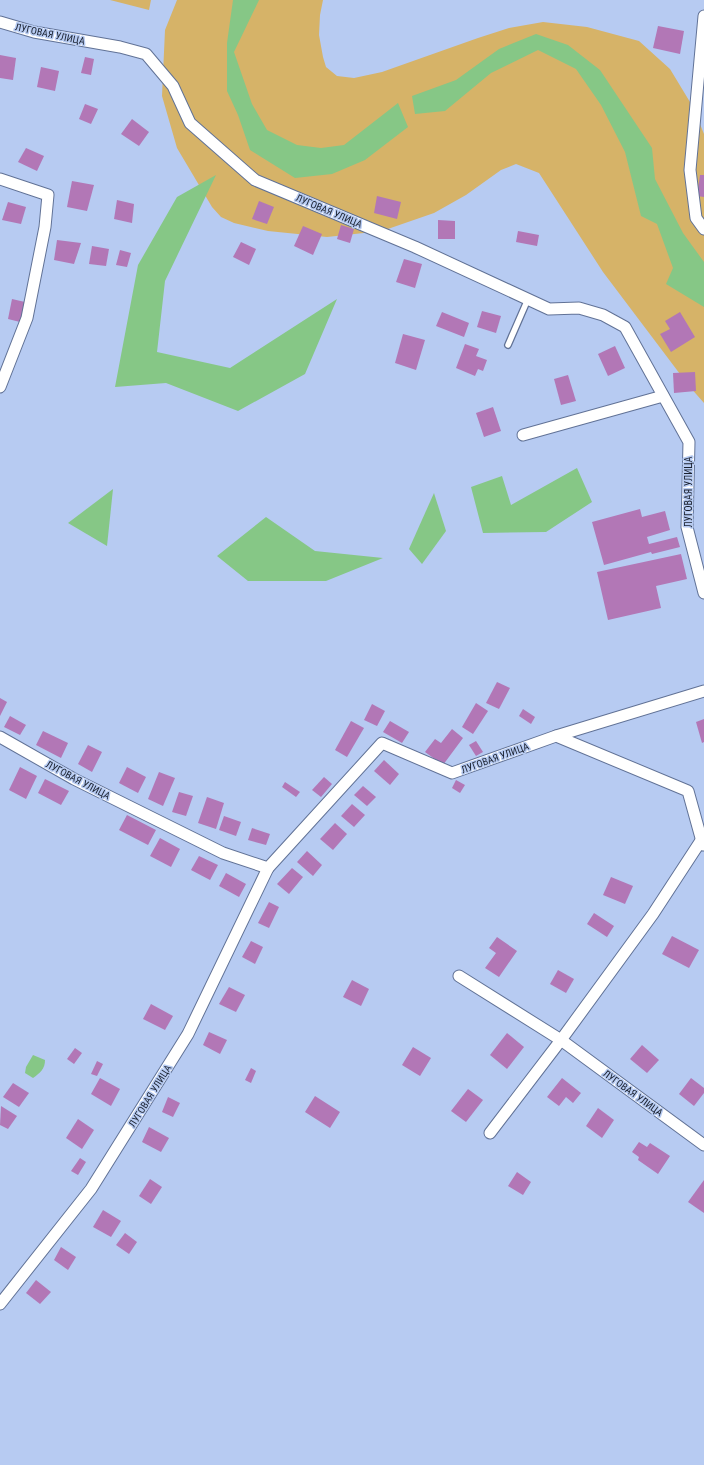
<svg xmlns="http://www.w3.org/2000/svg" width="704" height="1465" font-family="'Roboto Condensed',sans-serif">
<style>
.green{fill:#d6b368}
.water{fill:#86c786}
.building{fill:#b277b6}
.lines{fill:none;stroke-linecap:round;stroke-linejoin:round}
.service-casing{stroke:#617296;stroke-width:8}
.minor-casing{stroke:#617296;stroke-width:13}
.service{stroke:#fff;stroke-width:5.5}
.minor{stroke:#fff;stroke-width:11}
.labels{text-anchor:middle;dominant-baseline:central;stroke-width:3;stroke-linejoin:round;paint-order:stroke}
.street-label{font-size:10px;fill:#19202e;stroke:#b7cbf2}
</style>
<rect width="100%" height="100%" fill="#b7cbf2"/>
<g class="green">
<path d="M110,0h41l-2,10z"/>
<path d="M177,0h146l-3,15 -1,20 4,22 3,10 11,9 17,2 28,-6 96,-34 31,-10 34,-6 44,5 52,14 31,28 23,38 11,27v269l-15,-17 -86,-114 -64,-99 -23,-9 -15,6 -35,25 -32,18 -52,18 -55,6 -59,-6 -34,-8 -13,-6 -9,-10 -35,-59 -15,-52 3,-66z"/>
</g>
<g class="water">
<path d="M233,0h26l-25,52 18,52 15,26 30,15 24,3 23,-3 54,-42 10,24 -43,33 -33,14 -37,4 -45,-28 -12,-35 -11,-24v-48z"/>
<path d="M536,34l32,11 32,25 52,78 3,31 28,54 21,29v45l-38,-23 7,-16 -16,-44 -16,-8 -16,-64 -24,-47 -25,-36 -38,-19 -47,23 -46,38 -30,3 -3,-18 44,-16 43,-31z"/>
<path d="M216,175l-51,106 -8,71 73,16 107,-69 -32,75 -67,37 -72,-28 -51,4 23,-122 39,-68z"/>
<path d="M577,468l15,34 -46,30 -63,1 -12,-46 31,-11 9,29z"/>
<path d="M113,489l-6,57 -39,-23z"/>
<path d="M434,493l12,38 -24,33 -13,-15z"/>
<path d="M266,517l49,34 68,7 -57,23h-78l-31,-25z"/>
<path d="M33,1055l12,5c0,9 -5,13 -12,18l-8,-5 1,-6z"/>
</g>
<g class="building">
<path d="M658,26l26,5 -4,23 -27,-6z"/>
<path d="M0,55l16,3 -3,22 -13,-2z"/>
<path d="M85,57l9,2 -3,16 -10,-2z"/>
<path d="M41,67l18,4 -4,20 -18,-4z"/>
<path d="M85,104l13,5 -7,15 -12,-5z"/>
<path d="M132,119l17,13 -10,14 -18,-12z"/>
<path d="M26,148l18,8 -7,15 -19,-9z"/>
<path d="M700,175h4v22l-7,-1z"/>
<path d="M72,181l22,4 -7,26 -20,-4z"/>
<path d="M377,196l24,6 -4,17 -23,-6z"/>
<path d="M117,200l17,4 -2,19 -18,-4z"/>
<path d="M259,201l15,6 -7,17 -15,-5z"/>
<path d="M8,202l18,5 -5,17 -19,-4z"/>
<path d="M438,220l17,1v18h-17z"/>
<path d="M341,225l13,4 -4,14 -13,-4z"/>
<path d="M303,226l19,8 -9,21 -19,-9z"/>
<path d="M518,231l21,4 -2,11 -21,-4z"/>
<path d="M57,240l24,3 -7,21 -20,-4z"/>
<path d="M241,242l15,7 -7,16 -16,-8z"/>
<path d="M92,246l17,3 -3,17 -17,-2z"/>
<path d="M120,250l11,3 -4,14 -11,-2z"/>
<path d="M404,259l18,5 -7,24 -19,-6z"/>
<path d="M12,299l13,3 -5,20 -12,-3z"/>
<path d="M482,311l19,5 -5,17 -19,-6z"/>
<path d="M442,312l27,11 -5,14 -28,-11z"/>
<path d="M680,312l15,25 -24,15 -11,-18 10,-5 -5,-8z"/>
<path d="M403,334l22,6 -9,30 -21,-7z"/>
<path d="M465,344l14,5 -3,7 11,4 -4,11 -5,-2 -3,7 -19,-8z"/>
<path d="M615,346l10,22 -17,8 -10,-22z"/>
<path d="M695,372l1,19 -22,2 -1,-20z"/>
<path d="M568,375l8,26 -15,4 -7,-26z"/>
<path d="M493,407l8,24 -17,6 -8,-24z"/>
<path d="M640,509l2,8 23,-6 5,19 -23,7 2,7 28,-7 3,10 -28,7 -1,-2 -47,13 -12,-43z"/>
<path d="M681,554l6,25 -31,7 5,22 -53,12 -11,-48z"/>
<path d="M497,682l13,6 -11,21 -13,-6z"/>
<path d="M0,698l7,4 -7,14z"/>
<path d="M476,703l12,8 -15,23 -11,-7z"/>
<path d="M372,704l13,7 -8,15 -13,-6z"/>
<path d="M523,709l12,8 -4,7 -12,-8z"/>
<path d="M10,716l16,9 -6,10 -16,-8z"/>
<path d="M704,719v23l-2,1 -6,-21z"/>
<path d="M351,721l13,7 -17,29 -12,-7z"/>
<path d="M390,721l19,11 -7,11 -19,-11z"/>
<path d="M452,729l11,9 -20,27 -18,-13 10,-13 6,4z"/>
<path d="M43,731l25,12 -7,15 -25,-13z"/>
<path d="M476,741l7,11 -7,4 -7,-11z"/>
<path d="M88,745l14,7 -10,20 -14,-8z"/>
<path d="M384,760l15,14 -9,11 -16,-14z"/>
<path d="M20,767l17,9 -11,23 -17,-9z"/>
<path d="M127,767l19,10 -8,16 -19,-10z"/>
<path d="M159,772l16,6 -12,28 -15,-7z"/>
<path d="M324,777l8,7 -11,13 -9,-7z"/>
<path d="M45,779l24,12 -8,14 -23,-12z"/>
<path d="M456,780l9,5 -5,8 -8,-5z"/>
<path d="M285,782l15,10 -4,5 -14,-10z"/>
<path d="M363,786l13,11 -9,9 -13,-11z"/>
<path d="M179,792l14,4 -7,20 -14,-4z"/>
<path d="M207,797l17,6 -8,26 -18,-6z"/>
<path d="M352,804l13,11 -11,12 -13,-11z"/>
<path d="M127,815l29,15 -8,15 -29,-15z"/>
<path d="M224,816l17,6 -5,14 -17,-6z"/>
<path d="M335,823l12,11 -14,16 -13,-11z"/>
<path d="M252,828l18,6 -4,11 -18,-5z"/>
<path d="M160,838l20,11 -9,18 -21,-11z"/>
<path d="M307,851l15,14 -9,11 -16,-14z"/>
<path d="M199,856l19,9 -8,15 -19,-10z"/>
<path d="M292,868l11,9 -14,17 -12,-10z"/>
<path d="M226,873l20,11 -7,13 -20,-11z"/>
<path d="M611,877l22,9 -8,18 -22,-9z"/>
<path d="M269,902l10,5 -10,21 -11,-5z"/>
<path d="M594,913l20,13 -7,11 -20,-13z"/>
<path d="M672,936l27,14 -10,18 -27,-14z"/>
<path d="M497,937l20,14 -18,26 -14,-9 11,-15 -7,-5z"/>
<path d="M251,941l12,6 -8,17 -13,-7z"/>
<path d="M558,970l16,9 -8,14 -16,-9z"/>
<path d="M352,980l17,9 -8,17 -18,-9z"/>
<path d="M229,987l16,8 -9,17 -17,-8z"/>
<path d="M151,1004l22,12 -8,14 -22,-11z"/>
<path d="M209,1032l18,8 -7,14 -17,-9z"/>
<path d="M507,1033l17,14 -17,22 -17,-14z"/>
<path d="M642,1045l17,15 -12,13 -17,-14z"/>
<path d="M413,1047l18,11 -11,18 -18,-11z"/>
<path d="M75,1048l7,5 -8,11 -7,-5z"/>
<path d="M97,1061l6,3 -6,12 -6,-2z"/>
<path d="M251,1068l5,3 -5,12 -6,-3z"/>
<path d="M100,1078l20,11 -9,17 -20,-12z"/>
<path d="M562,1078l19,15 -8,10 -7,-6 -7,9 -12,-9z"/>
<path d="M691,1078l13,10v5l-10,13 -15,-12z"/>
<path d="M13,1083l16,10 -10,14 -16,-10z"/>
<path d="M468,1089l15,11 -17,22 -15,-11z"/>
<path d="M315,1096l25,16 -10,16 -25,-16z"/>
<path d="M168,1097l12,6 -7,14 -11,-5z"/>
<path d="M1,1106l16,10 -9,13 -8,-4z"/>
<path d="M598,1108l16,12 -12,18 -16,-12z"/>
<path d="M78,1119l16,11 -12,19 -16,-11z"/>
<path d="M149,1127l20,11 -8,14 -19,-10z"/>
<path d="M639,1142l8,5 3,-4 20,13 -12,18 -20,-14 1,-3 -7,-5z"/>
<path d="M80,1158l6,4 -8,13 -7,-4z"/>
<path d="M517,1172l14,10 -8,13 -15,-9z"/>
<path d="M150,1179l12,8 -11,17 -12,-8z"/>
<path d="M704,1180v33l-16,-11z"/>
<path d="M103,1210l18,11 -10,16 -18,-10z"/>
<path d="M125,1233l12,9 -8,12 -13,-9z"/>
<path d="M61,1247l15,10 -8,13 -14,-10z"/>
<path d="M36,1280l15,12 -11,12 -14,-11z"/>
</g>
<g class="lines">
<defs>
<path id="service" d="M508,345l20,-46"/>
<g id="minor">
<path d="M704,16l-14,154 6,48 8,11"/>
<path d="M0,22l34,10 86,15 26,7 27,32 17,37 65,57 160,67 134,62 30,-1 24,7 22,12 64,115 -2,85 17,66"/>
<path d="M0,179l48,16 -3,32 -18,91 -27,69"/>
<path d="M523,435l140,-39"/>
<path d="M556,736l132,55 15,54"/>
<path d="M0,737l74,42 149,74 45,15 114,-125 70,30 104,-37 148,-45"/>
<path d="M459,976l102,64 143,105"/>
<path d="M490,1133l71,-93 92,-126 49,-75"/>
<path d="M0,1304l91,-115 97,-155 80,-166"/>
</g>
</defs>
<use href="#service" class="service-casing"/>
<use href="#minor" class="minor-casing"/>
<use href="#service" class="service"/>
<use href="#minor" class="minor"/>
</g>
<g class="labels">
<g class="street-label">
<text transform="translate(50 34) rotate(12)">ЛУГОВАЯ УЛИЦА</text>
<text transform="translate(329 211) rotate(23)">ЛУГОВАЯ УЛИЦА</text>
<text transform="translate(688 492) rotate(-90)">ЛУГОВАЯ УЛИЦА</text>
<text transform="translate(495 758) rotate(-20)">ЛУГОВАЯ УЛИЦА</text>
<text transform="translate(78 780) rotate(28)">ЛУГОВАЯ УЛИЦА</text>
<text transform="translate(633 1093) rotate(36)">ЛУГОВАЯ УЛИЦА</text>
<text transform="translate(150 1096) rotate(-58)">ЛУГОВАЯ УЛИЦА</text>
</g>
</g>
</svg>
